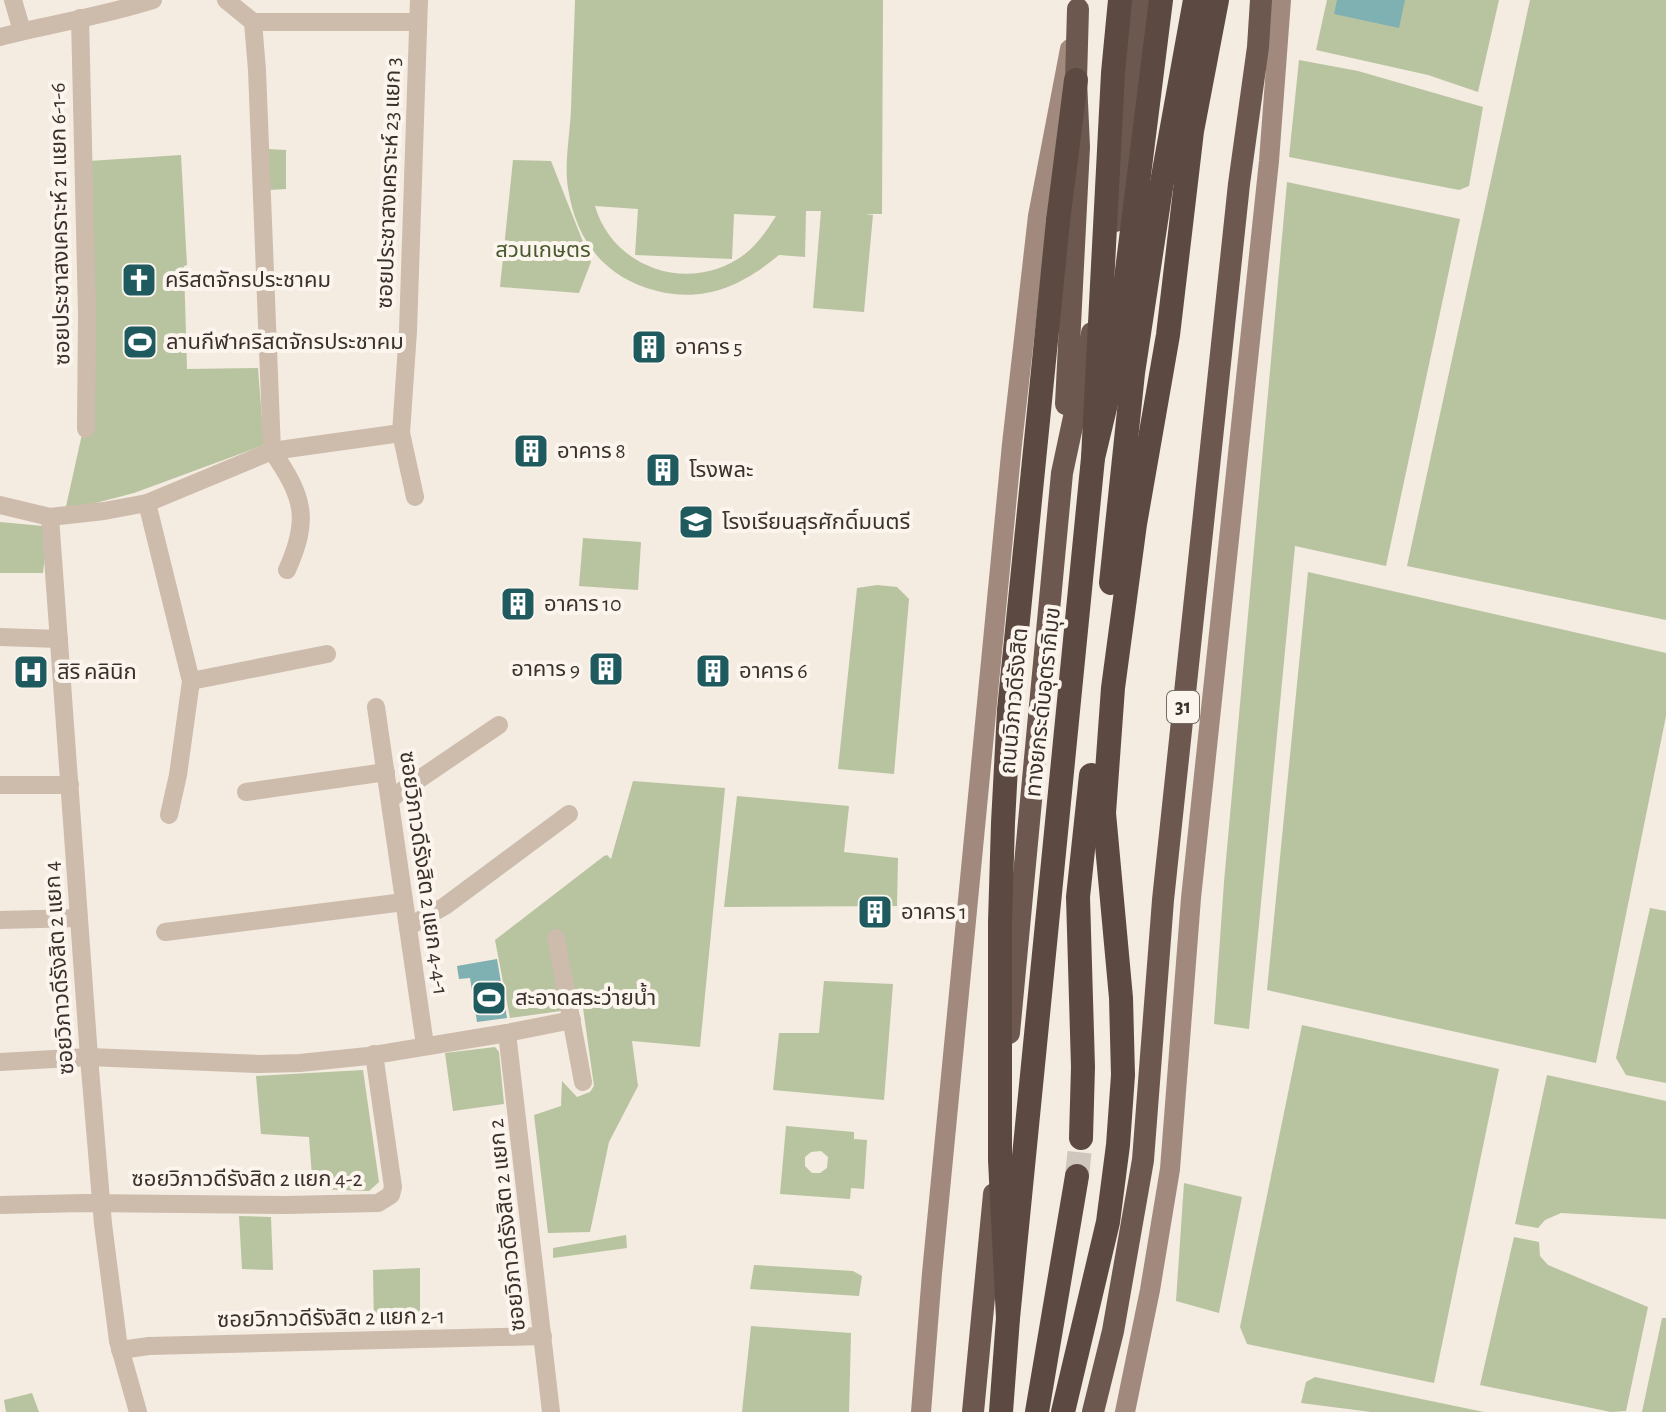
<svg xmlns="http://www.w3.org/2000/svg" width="1666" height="1412" font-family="'Alegreya Sans','Noto Sans Thai',sans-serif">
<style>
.green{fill:#b8c4a0;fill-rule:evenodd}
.water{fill:#7fb0b2}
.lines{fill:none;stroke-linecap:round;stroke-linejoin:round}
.motorway-tunnel{stroke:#cfc6bd;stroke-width:24;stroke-dasharray:24 12;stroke-linecap:butt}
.minor{stroke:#cdbbac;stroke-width:18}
.secondary{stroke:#a18a7d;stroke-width:20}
.trunk{stroke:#6c584f;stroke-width:22}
.motorway{stroke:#5c4a42;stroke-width:24}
.motorway-bridge{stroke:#5c4a42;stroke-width:24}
.labels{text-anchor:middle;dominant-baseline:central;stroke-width:8;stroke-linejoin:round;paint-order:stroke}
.shield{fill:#fbf5ee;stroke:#756b66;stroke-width:2}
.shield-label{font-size:20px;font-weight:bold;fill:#3b302b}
.street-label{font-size:22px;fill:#3b302b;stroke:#fbf5ee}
.park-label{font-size:22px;fill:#4a5a2e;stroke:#fbf5ee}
.poi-label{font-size:22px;fill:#3b302b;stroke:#fbf5ee;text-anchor:start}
</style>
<rect width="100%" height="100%" fill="#f4ebe1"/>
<g class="green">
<path d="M575,0h308l-1,214h-17l8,1 -9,97 -51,-4 8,-97h-15l-1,46 -26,-2c-36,30 -74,48 -122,36 -52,-13 -81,-50 -89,-103 -4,-24 2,-53 3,-79 1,-36 3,-73 4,-109zM595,206l43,3 -3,46 97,4 2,-45 42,2c-9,14 -18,28 -31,38 -54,41 -132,15 -150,-48z"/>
<path d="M1327,0h172l-21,92 -50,-17 -112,-25z"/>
<path d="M1530,0h136v620l-259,-54z"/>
<path d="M1299,60l59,11 125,36 -14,79 -10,4 -170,-33z"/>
<path d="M267,149l19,1v39l-17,1z"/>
<path d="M181,155l6,110 -3,1 3,103 71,-1 6,77 -130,48 -69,18 17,-77 7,-273z"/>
<path d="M513,160l38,1 40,101 -12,31 -79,-6z"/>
<path d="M1287,182l173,37 -74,347 -91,-20 -46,483 -35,-5 10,-142z"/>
<path d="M0,522l43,4 4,10 -4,37h-43z"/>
<path d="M583,538l58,4 -3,48 -59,-4z"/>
<path d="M1308,572l358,81v63l-70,347 -329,-73z"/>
<path d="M877,585l20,2 12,12 -15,175 -56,-5 19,-181z"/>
<path d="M633,781l92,7 -25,259 -68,-6 6,45 -29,56 -19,90 -42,1 -14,-118 27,-9 1,-25 15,16 13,-5 4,-6 -11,-78 -73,10 -15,-78 109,-84 3,-1 4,4z"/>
<path d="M737,796l112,10 -5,46 54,6 -1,48 -173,1z"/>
<path d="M1650,908l16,3v172l-40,-8 -10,-17z"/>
<path d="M824,981l69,3 -9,116 -111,-10 6,-57h40z"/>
<path d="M1302,1025l197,44 -65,314 -187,-39 -7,-17z"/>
<path d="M495,1047l4,5 5,52 -51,7 -8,-58z"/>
<path d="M363,1070l16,112 -10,9 -56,-2 -4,-52 -48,-3 -5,-58z"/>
<path d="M1547,1075l119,26v118l-105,-6 -16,7 -7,8 -23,-4z"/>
<path d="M786,1126l68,6v7l13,1 -3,49 -13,-1 -1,11 -70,-5zM821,1151l7,6 -1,11 -7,5h-8l-7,-7v-9l6,-5z"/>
<path d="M1184,1183l58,14 -23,116 -43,-12z"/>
<path d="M239,1216l32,1 2,53 -31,-1z"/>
<path d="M626,1235l1,13 -74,10v-10z"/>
<path d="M1514,1237l25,5 1,14 8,9 100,42 -22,104 -15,1 -131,-27z"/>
<path d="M754,1265l99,6 9,5 -3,20 -109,-7z"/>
<path d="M420,1268v58h-46l-1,-56z"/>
<path d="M1662,1318h4v94h-24z"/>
<path d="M751,1326l100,7 -2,79h-107z"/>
<path d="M1315,1377l169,35h-113l-70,-9 5,-21z"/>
<path d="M32,1393l7,19h-33l-2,-12z"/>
</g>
<g class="water">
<path d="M1337,0h68l-6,28 -65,-14z"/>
<path d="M497,959l10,59 -30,4 -7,-44 -11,1 -2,-13z"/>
</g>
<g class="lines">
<path class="motorway-tunnel" d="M1077,1176l4,-38"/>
<g class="minor">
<path d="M13,0l9,31"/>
<path d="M226,0l27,22h164"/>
<path d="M80,18l7,295 -1,116"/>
<path d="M253,22l4,48 15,381c32,46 38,68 15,119"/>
<path d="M0,37c51,-13 103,-21 153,-37"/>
<path d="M415,497l-14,-64 7,-102 11,-331"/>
<path d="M147,503l44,178 -13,94 -9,40"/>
<path d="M0,505l50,12 54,-6 43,-8 125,-52 129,-18"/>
<path d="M50,517l39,540 14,167 15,117 20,71"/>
<path d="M0,637l59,2"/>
<path d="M191,681l136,-27"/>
<path d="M376,707l49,338"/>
<path d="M0,785h70"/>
<path d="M246,792l140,-20"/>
<path d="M390,799l109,-74"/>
<path d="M0,920l79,-2"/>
<path d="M408,927l37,-21 124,-92"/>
<path d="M165,932l239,-30"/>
<path d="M556,938l27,144"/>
<path d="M507,1033l44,379"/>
<path d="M0,1062l89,-5 170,7 41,-1 68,-7 139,-23 65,-13"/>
<path d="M0,1205l84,-2 201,2 93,-2 13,-8 2,-8 -19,-133"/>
<path d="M120,1350l29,-4 394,-10"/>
</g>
<g class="secondary">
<path d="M921,1412l11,-139 80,-829 26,-228 32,-167"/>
<path d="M1125,1412l25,-122 20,-121 21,-271 78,-737 12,-161"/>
</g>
<g class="trunk">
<path d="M1115,221l26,-221"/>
<path d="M1066,404l13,-257 -3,-67 2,-71"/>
<path d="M1009,1033l53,-560 30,-140"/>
<path d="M973,1412l21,-218"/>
<path d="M1093,1412l20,-81 30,-171 20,-260 76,-716 19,-137 3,-47"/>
</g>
<g class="motorway">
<path d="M1058,221l18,-141"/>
<path d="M1111,583l22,-210 28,-185 34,-188"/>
<path d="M1081,1138l2,-71 -5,-170 13,-122"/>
<path d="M1001,1412l7,-94 85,-860 22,-92 46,-366"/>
<path d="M1037,1412l40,-236"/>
<path d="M1063,1412l45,-190 10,-77 5,-70 -2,-77 -17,-185 9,-125 22,-164 33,-189 24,-204 25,-131"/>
</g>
<g class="motorway-bridge">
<path d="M1093,458l20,-385 7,-73"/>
<path d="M1008,1318l-8,-158v-238l3,-99 6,-113 49,-489"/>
</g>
</g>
<defs>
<symbol id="church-square" viewBox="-11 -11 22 22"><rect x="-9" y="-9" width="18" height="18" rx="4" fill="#1f5a5e" stroke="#fbf5ee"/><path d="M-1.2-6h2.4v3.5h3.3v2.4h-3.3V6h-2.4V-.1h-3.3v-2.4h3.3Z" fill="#fff"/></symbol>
<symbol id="stadium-square" viewBox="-11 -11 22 22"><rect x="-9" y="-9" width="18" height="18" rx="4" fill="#1f5a5e" stroke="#fbf5ee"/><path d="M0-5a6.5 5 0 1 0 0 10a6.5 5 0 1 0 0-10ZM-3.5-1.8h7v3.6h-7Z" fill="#fff"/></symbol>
<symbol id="building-square" viewBox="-11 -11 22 22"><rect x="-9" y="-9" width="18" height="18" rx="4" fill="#1f5a5e" stroke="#fbf5ee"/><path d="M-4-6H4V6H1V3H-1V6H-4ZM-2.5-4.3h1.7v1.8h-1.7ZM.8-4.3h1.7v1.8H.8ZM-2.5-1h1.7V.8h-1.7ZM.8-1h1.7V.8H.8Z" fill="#fff"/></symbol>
<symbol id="school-square" viewBox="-11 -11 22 22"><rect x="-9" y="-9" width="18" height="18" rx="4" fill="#1f5a5e" stroke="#fbf5ee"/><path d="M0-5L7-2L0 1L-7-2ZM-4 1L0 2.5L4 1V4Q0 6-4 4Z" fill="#fff"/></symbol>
<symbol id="hospital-square" viewBox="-11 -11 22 22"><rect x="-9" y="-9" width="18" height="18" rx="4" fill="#1f5a5e" stroke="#fbf5ee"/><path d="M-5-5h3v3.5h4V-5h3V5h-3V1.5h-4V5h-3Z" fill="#fff"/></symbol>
</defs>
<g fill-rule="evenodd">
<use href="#church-square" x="119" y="260" width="40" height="40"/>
<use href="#stadium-square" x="120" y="322" width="40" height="40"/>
<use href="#building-square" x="629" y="327" width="40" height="40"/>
<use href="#building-square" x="511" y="431" width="40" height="40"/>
<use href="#building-square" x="643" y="450" width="40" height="40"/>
<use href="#school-square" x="676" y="502" width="40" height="40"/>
<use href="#building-square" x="498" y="584" width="40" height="40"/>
<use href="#building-square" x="586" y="649" width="40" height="40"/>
<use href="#building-square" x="693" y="651" width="40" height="40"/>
<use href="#hospital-square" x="11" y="652" width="40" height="40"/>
<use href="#building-square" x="855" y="892" width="40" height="40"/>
<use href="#stadium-square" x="469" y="978" width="40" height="40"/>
</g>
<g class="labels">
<rect class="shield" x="1167" y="691" width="32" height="32" rx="6"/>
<g class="shield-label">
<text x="1183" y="707">31</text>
</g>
<g class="street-label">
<text transform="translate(389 183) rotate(-88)">ซอยประชาสงเคราะห์ 23 แยก 3</text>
<text transform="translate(60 224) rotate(-91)">ซอยประชาสงเคราะห์ 21 แยก 6-1-6</text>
<text transform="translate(1014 701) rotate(-85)">ถนนวิภาวดีรังสิต</text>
<text transform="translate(1043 702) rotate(-84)">ทางยกระดับอุตราภิมุข</text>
<text transform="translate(424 873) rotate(82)">ซอยวิภาวดีรังสิต 2 แยก 4-4-1</text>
<text transform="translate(59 968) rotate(-94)">ซอยวิภาวดีรังสิต 2 แยก 4</text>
<text x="247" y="1179">ซอยวิภาวดีรังสิต 2 แยก 4-2</text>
<text transform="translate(507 1225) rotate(-96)">ซอยวิภาวดีรังสิต 2 แยก 2</text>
<text transform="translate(331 1318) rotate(-1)">ซอยวิภาวดีรังสิต 2 แยก 2-1</text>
</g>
<g class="park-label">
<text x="543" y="250">สวนเกษตร</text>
</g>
<g class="poi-label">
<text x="165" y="280">คริสตจักรประชาคม</text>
<text x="166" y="342">ลานกีฬาคริสตจักรประชาคม</text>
<text x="675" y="347">อาคาร 5</text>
<text x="557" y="451">อาคาร 8</text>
<text x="689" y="470">โรงพละ</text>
<text x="722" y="522">โรงเรียนสุรศักดิ์มนตรี</text>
<text x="544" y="604">อาคาร 10</text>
<text x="580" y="669" text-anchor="end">อาคาร 9</text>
<text x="739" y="671">อาคาร 6</text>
<text x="57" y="672">สิริ คลินิก</text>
<text x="901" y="912">อาคาร 1</text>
<text x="515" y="998">สะอาดสระว่ายน้ำ</text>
</g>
</g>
</svg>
